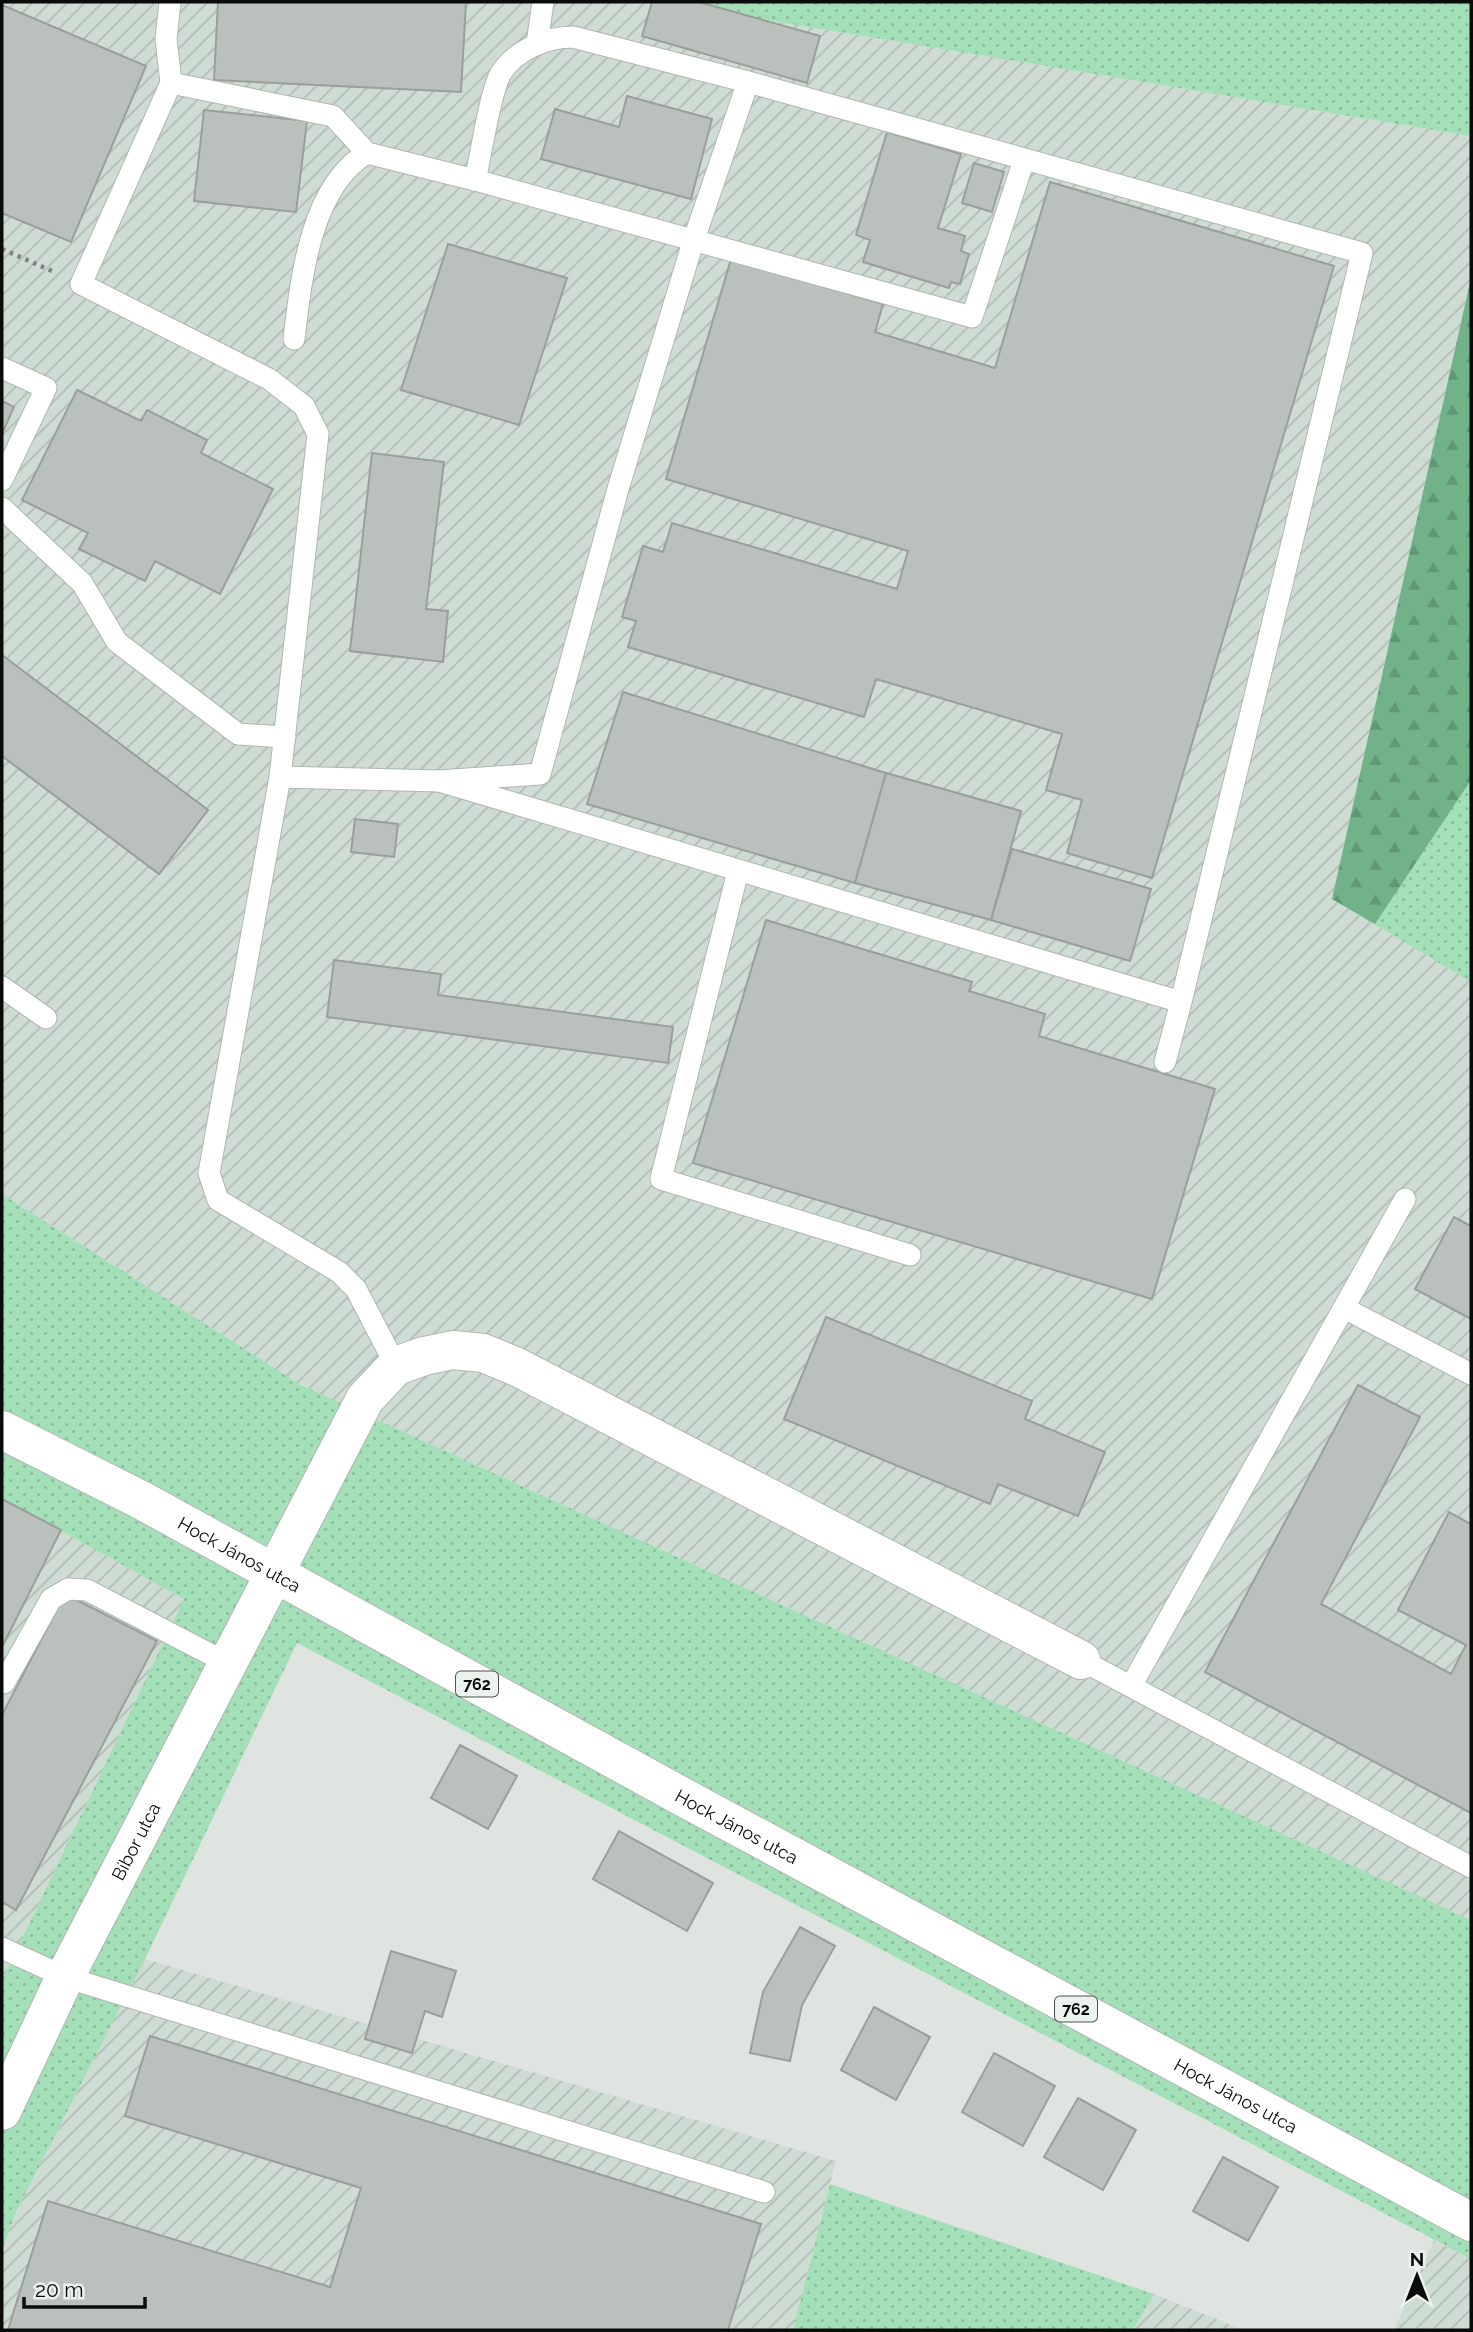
<svg xmlns="http://www.w3.org/2000/svg" width="1473" height="2332" font-family="Raleway,sans-serif">
<style>
.industrial{fill:url(#industrial-furrows)}
.green{fill:url(#green-dots)}
.forest{fill:url(#forest-firs)}
.building{fill:#bac0bc;stroke:#9a9f9b;stroke-width:2}
.lines{fill:none;stroke-linecap:round;stroke-linejoin:round}
.lane-casing{stroke:#b0b6b2;stroke-width:23}
.street-casing{stroke:#b0b6b2;stroke-width:40}
.primary-casing{stroke:#b0b6b2;stroke-width:40}
.path{stroke:#7f8380;stroke-width:4.5;stroke-dasharray:3.5 5;stroke-linecap:butt}
.lane{stroke:#fff;stroke-width:21}
.street{stroke:#fff;stroke-width:38}
.primary{stroke:#fff;stroke-width:38}
.labels{text-anchor:middle;dominant-baseline:central;stroke-width:6;stroke-linejoin:round;paint-order:stroke}
.shield{fill:#ecf2ed;stroke:#4e514f;stroke-width:2}
.shield-label{font-size:16px;font-weight:bold;fill:#0a0c0b}
.street-label{font-size:18px;fill:#0a0c0b;stroke:#ecf2ed}
</style>
<defs>
<pattern id="industrial-furrows" width="10" height="10" patternUnits="userSpaceOnUse" patternTransform="scale(1.75)"><rect width="10" height="10" fill="#cfdcd3"/><path d="M-1 1l2-2M0 10L10 0M9 11l2-2" fill="none" stroke="#b0bcb4"/></pattern>
<pattern id="green-dots" width="8" height="8" patternUnits="userSpaceOnUse" patternTransform="scale(1.75)"><rect width="8" height="8" fill="#a3e0b7"/><path d="M2 2h.1M6 6h.1" fill="none" stroke="#8bbf9c" stroke-width="1.8" stroke-linecap="round"/></pattern>
<pattern id="forest-firs" width="22" height="20" patternUnits="userSpaceOnUse" patternTransform="scale(1.75)"><rect width="22" height="20" fill="#71b288"/><path d="M5 1l3.5 6h-7zM16 11l3.5 6h-7z" fill="#609874"/></pattern>
</defs>
<rect width="100%" height="100%" fill="#dfe4e0"/>
<g class="industrial">
<path d="M2,2h655l814,134v142l-139,621 139,83v938l-1170,-535 -299,-191z"/>
<path d="M2,1498l182,101 -182,382z"/>
<path d="M145,1959l691,202 -43,169h-791v-80l14,-38z"/>
<path d="M1434,2240l37,19v71h-77z"/>
<path d="M1154,2294l90,36h-111z"/>
</g>
<g class="green">
<path d="M657,2h814v134z"/>
<path d="M1471,278v704l-139,-83z"/>
<path d="M2,1194l299,191 1170,535v339l-1174,-616 -152,316 -129,253 -14,38v-269l182,-382 -182,-101z"/>
<path d="M830,2184l324,110 -21,36h-340z"/>
</g>
<path class="forest" d="M1471,278v502l-96,144 -43,-25z"/>
<g class="building">
<path d="M218,2h248l-5,90 -247,-12z"/>
<path d="M652,2h47l121,34 -13,47 -165,-47z"/>
<path d="M2,5l144,61 -75,176 -69,-29z"/>
<path d="M627,96l85,23 -21,80 -150,-40 14,-50 64,18z"/>
<path d="M204,110l103,11 -11,91 -102,-11z"/>
<path d="M887,132l74,22 -23,74 27,8 -4,15 8,3 -9,30 -9,-2 -2,6 -86,-26 7,-22 -14,-5z"/>
<path d="M974,163l30,9 -12,40 -30,-9z"/>
<path d="M1050,182l284,84 -182,612 -85,-25 15,-53 -36,-10 16,-56 -186,-55 -12,38 -236,-70 8,-26 -14,-4 21,-71 20,6 9,-29 225,66 11,-38 -242,-72 65,-220 152,45 -8,28 120,36z"/>
<path d="M448,244l119,34 -48,147 -118,-35z"/>
<path d="M77,390l64,31 6,-11 60,30 -6,13 72,36 -53,105 -65,-33 -10,20 -66,-32 9,-16 -66,-33z"/>
<path d="M2,401l12,6 -12,27z"/>
<path d="M372,453l72,9 -18,147 22,2 -5,51 -93,-11z"/>
<path d="M2,655l206,155 -49,64 -157,-118z"/>
<path d="M623,692l263,81 -31,110 -268,-79z"/>
<path d="M886,773l135,38 -30,109 -136,-37z"/>
<path d="M355,819l43,5 -4,33 -43,-5z"/>
<path d="M1012,849l139,40 -21,72 -139,-41z"/>
<path d="M766,920l206,62 -3,9 76,23 -6,22 176,53 -63,210 -459,-136z"/>
<path d="M334,960l107,14 -3,21 235,32 -5,36 -341,-46z"/>
<path d="M1454,1217l17,9v93l-56,-30z"/>
<path d="M826,1317l206,84 -7,18 80,33 -27,64 -80,-32 -8,20 -206,-85z"/>
<path d="M1358,1385l62,32 -99,187 130,70 15,-29 -68,-35 51,-98 22,12v289l-266,-141z"/>
<path d="M2,1499l59,31 -59,117z"/>
<path d="M65,1594l92,47 -141,269 -14,-8v-187z"/>
<path d="M460,1745l57,31 -29,53 -57,-31z"/>
<path d="M619,1831l94,52 -26,48 -94,-52z"/>
<path d="M800,1927l35,19 -33,59 -12,56 -40,-8 13,-61z"/>
<path d="M391,1951l65,20 -14,46 -17,-6 -13,42 -47,-14z"/>
<path d="M874,2007l56,30 -34,63 -55,-30z"/>
<path d="M150,2036l611,188 -33,106h-720l40,-129 282,86 31,-99 -236,-72z"/>
<path d="M994,2053l61,33 -32,60 -61,-34z"/>
<path d="M1078,2098l58,32 -33,60 -59,-33z"/>
<path d="M1223,2157l55,30 -30,54 -55,-30z"/>
</g>
<g class="lines">
<defs>
<g id="lane">
<path d="M170,2l-4,37 5,44 -90,201 188,95 35,27 14,28 -38,343 -71,396 9,27 121,72 17,17 40,77"/>
<path d="M537,44l6,-42"/>
<path d="M171,83l162,33 34,37 108,27 497,137 52,-157"/>
<path d="M475,180c6,-24 15,-89 26,-107 15,-23 45,-36 72,-36l175,45"/>
<path d="M294,339c7,-59 16,-152 73,-186"/>
<path d="M2,368l44,20 -44,92"/>
<path d="M2,508l80,75 35,59 121,92 47,3"/>
<path d="M280,777l159,4"/>
<path d="M738,871l-77,308 249,76"/>
<path d="M2,987l44,31"/>
<path d="M1165,1062l16,-60 181,-749 -614,-171 -55,160 -75,247 -78,285 -101,7 742,221"/>
<path d="M1344,1308l127,66"/>
<path d="M1081,1660l390,207"/>
<path d="M4,1683l47,-84 17,-10 19,1 140,73"/>
<path d="M1131,1686l274,-487"/>
<path d="M2,1948l63,29 699,215"/>
</g>
<g id="street">
<path id="s1" d="M2,2111l63,-134 300,-578 31,-33 28,-10 29,-6 30,3 34,14 564,293"/>
</g>
<g id="primary">
<path id="s2" d="M2,1430l139,70 540,296 790,426"/>
</g>
</defs>
<use href="#lane" class="lane-casing"/>
<use href="#street" class="street-casing"/>
<use href="#primary" class="primary-casing"/>
<path class="path" d="M2,249l50,22"/>
<use href="#lane" class="lane"/>
<use href="#street" class="street"/>
<use href="#primary" class="primary"/>
</g>
<g class="labels">
<g class="shield">
<rect x="456" y="1671.5" width="42" height="25" rx="5"/>
<rect x="1055" y="1996.5" width="42" height="25" rx="5"/>
</g>
<g class="shield-label">
<text x="477" y="1684">762</text>
<text x="1076" y="2009">762</text>
</g>
<g class="street-label">
<text stroke="none"><textPath href="#s2" startOffset="268">Hock János utca</textPath></text>
<text stroke="none"><textPath href="#s2" startOffset="835">Hock János utca</textPath></text>
<text stroke="none"><textPath href="#s1" startOffset="301">Bíbor utca</textPath></text>
<text stroke="none"><textPath href="#s2" startOffset="1402">Hock János utca</textPath></text>
</g>
</g>
<rect width="1473" height="2332" fill="none" stroke="#0a0c0b" stroke-width="7"/>
<g transform="translate(1417 2276)" stroke="#ecf2ed" stroke-width="5" paint-order="stroke">
<path d="M0-5L12 26L0 18L-12 26Z" fill="#0a0c0b"/>
<text y="-10" font-size="19" font-weight="bold" text-anchor="middle" fill="#0a0c0b">N</text>
</g>
<path d="M24 2297v10h121v-10" fill="none" stroke="#0a0c0b" stroke-width="3.5"/>
<text x="35" y="2297" font-size="21" fill="#0a0c0b" stroke="#ecf2ed" stroke-width="5" paint-order="stroke">20 m</text>
</svg>
